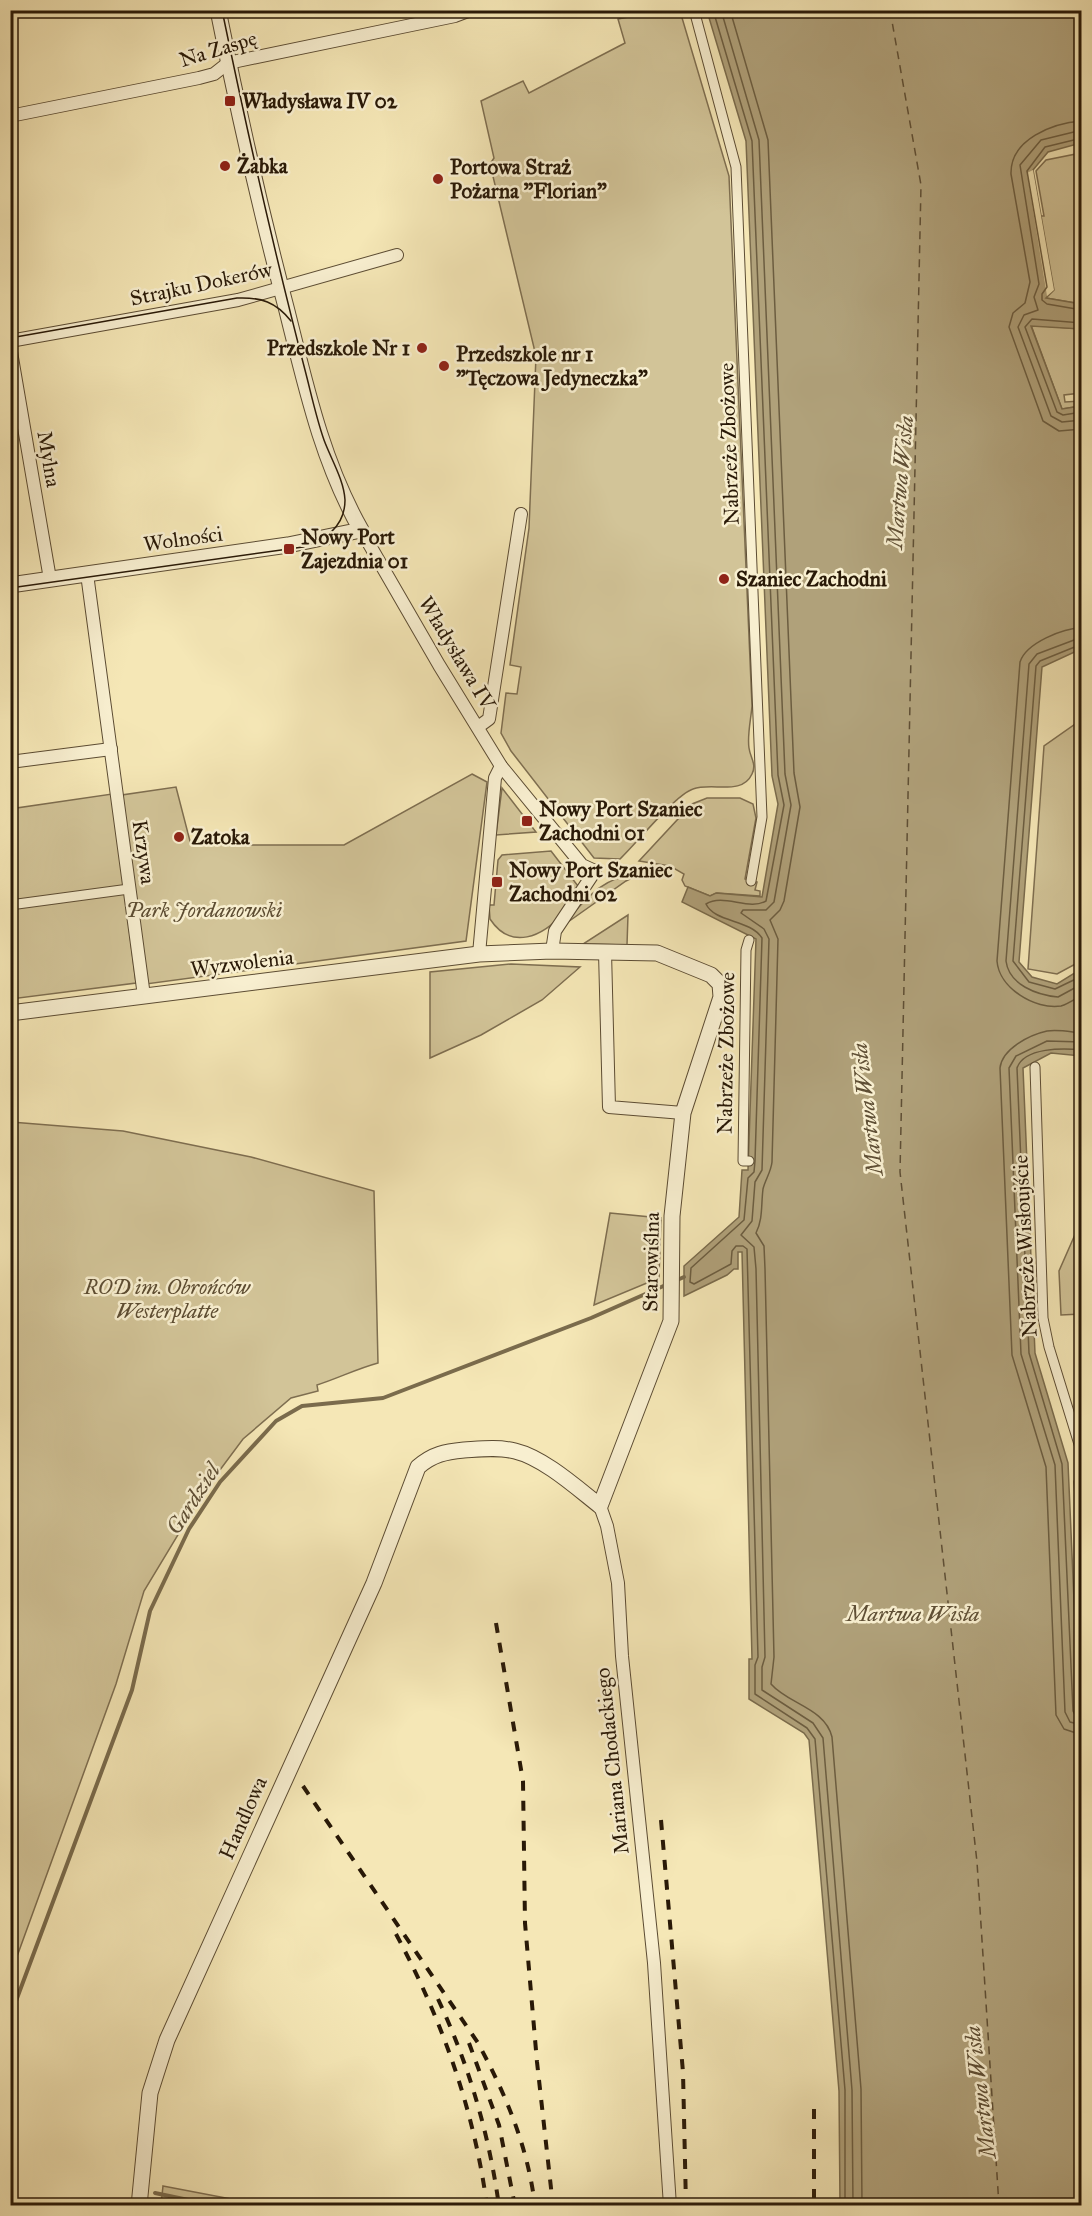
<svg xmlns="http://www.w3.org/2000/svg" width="1092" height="2216" font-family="'IM FELL Great Primer',serif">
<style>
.green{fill:#d2c498;stroke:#7e6e50;stroke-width:1.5}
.water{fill:#b0a17a;stroke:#7a6b4c;stroke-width:1.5}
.pier{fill:#f5e7b6}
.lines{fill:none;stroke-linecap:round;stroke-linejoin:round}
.shore{stroke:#6c5d40;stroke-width:1.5}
.stream{stroke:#7a6b4c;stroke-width:4}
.ferry{stroke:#5f4f35;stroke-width:1.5;stroke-dasharray:8 6;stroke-linecap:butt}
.pedestrian-casing{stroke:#5c4c33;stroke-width:11}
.minor-casing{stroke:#5c4c33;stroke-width:14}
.tertiary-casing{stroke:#5c4c33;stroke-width:17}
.pedestrian{stroke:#f8efd0;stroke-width:9}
.minor{stroke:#f8efd0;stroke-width:12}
.tertiary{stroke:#f8efd0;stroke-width:15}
.tram{stroke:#291907;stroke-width:1.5}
.rail{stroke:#291907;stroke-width:4;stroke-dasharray:10 10;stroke-linecap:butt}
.poi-dot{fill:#8f2418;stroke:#f8efd0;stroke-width:2}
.labels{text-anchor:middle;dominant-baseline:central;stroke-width:5;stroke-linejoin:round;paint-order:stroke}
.street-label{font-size:21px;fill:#291907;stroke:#f8efd0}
.poi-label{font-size:21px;font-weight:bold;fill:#291907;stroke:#f8efd0;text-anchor:start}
.park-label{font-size:21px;font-style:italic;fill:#5c4c32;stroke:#f8efd0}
.water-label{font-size:22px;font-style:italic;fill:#5f4f35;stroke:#f8efd0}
</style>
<rect width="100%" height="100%" fill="#f5e7b6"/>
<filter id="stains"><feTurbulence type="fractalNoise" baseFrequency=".00333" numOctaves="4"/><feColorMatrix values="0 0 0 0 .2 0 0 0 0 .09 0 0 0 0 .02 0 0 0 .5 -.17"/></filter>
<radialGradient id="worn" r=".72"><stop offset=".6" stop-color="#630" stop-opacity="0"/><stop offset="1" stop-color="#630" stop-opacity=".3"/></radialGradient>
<g class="green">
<path d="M659,11h21l49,165 23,530c-1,13 -5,29 -3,42 1,9 8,16 3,26 -10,22 -40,8 -59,15 -18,6 -57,55 -73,70l-26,-1 -83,-107 -10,-18 5,-40 11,1 4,-27 -11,-2 19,-137 7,-172 -46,-192 4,-6 -13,-57 42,-20 6,12 96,-50 -7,-24z"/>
<path d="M1081,153l1,73 -3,2 3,4 -1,72 -35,-6 -5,-82h3l-8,-45 10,-11z"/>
<path d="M1031,325l50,4 -2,56 2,8 -17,2 1,7 16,-1v5l-19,3z"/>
<path d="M1081,720v241l-24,13 -29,-5 16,-223z"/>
<path d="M472,774l15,8 -21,159 -320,43 -24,-189 54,-8 15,58h153z"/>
<path d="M502,788l34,44 -40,3z"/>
<path d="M112,794l24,189 -125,16 -1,-190z"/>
<path d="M707,798h33l13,6 3,14 -11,61 12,3 -2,8 5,1v5l-43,-3 -7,3 -25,-10 -3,-6 2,-6 -14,-8 -31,-5 53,-57z"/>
<path d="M551,851l27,35c-5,8 -8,19 -14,26 -21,25 -53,39 -74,7l-1,-14h5l4,-45 4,-5z"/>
<path d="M636,876l-10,5 -58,41 -1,-2c19,-21 39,-46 69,-44z"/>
<path d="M628,915l-1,30 -44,-1z"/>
<path d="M511,964l69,3 -38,33 -61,35 -51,23v-86z"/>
<path d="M11,1122l112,9 128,26 123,34 4,172c-22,6 -39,15 -61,22l1,6 -27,7 -48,41 -38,51 -61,101 -28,93 -105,289z"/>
<path d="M610,1213l51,5 -2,60 -65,27z"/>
<path d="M1077,1230h4v84l-20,1 -2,-44z"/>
<path d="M163,2186l100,19h-102z"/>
</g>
<path class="water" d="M707,11h374v132l-33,9 -15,18 21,120 -8,8 35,6v25l-50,-3 31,83 19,-3v243l-39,18 -23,295 13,15 25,7 24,-15v87l-30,-3 -28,15 12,285 33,110 14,321 -1,421h-241l-1,-114 -30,-351 -5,-7 -55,-34v-40h3l-10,-407h-4v17h-4l-7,6 -43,21v-30l55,-49 3,-47h6l8,-231 -74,-37 6,-15 22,9 6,-3 46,4 16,-93 -6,-28 -26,-635z"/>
<path class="pier" d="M1033,170l21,120 -7,6 -20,-123z"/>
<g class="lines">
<g class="shore">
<path d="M713,10l39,131 26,634 6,30 -18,96c-17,10 -43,-8 -60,3 9,19 44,15 56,34l-7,223 -1,11 -6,6 -4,42 -53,48 -1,14 4,2 37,-20 1,-13 4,-5h7l4,3 11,408 -3,8v29l52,34 8,11 30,351v116"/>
<path d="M721,10l38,130 26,634 6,31 -17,97 -8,8h-23l-2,3 23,16 5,10 -7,231 -7,12 -3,39 -11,14 13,12 2,22 9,388 -3,10v23l51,33 10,15 29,352 1,116"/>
<path d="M730,10l38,130 26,633 6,34 -16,94 -4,9 -10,10 8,19 -6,223c-1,10 -7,18 -9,27 -2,16 0,30 -7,44l8,13 1,23 9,388 -3,27c17,20 54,24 61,53l29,352 1,117"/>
<path d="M1082,121c-29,2 -72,18 -71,53l19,108 -5,21 -12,10 -4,14 34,94 16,10 23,-2"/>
<path d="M1082,130l-41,10 -21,25 19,119 -5,13 4,13 -14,5 -6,12 33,89 11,6 20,-2"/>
<path d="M1082,138l-37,9 -18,24 20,116 -5,7v6l5,4 35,6"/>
<path d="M1082,323l-50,-4 -7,8 32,85 6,3 19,-3"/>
<path d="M1082,628c-19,0 -56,15 -62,34l-23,299c2,27 38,49 64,45 7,-2 14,-7 21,-11"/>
<path d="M1082,637l-45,17 -8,10 -23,297c3,24 31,34 52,36l24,-13"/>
<path d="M1082,644l-42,17 -4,5 -23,295 16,21 26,7 27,-13"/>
<path d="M1082,1033c-11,-1 -24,-4 -35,-2 -18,4 -45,18 -47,37l12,287 34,112 10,248 8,14 18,6"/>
<path d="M1082,1042l-35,-1 -31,15 -7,12 12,286 34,111 10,247 5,10 12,3"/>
<path d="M1082,1050c-18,-2 -58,-3 -65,18l12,285 33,111 11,247 3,6 6,1"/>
</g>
<g class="stream">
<path d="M675,1281l9,-4"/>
<path d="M10,2017l122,-327 18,-79 39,-82 31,-47 56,-61 26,-15 81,-8 208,-80 77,-34"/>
<path d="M155,2193l62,13"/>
</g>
<path class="ferry" d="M890,10l31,175 -21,987 77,690 22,344"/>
<defs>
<g id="pedestrian">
<path d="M694,10l42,157 26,650 -11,64"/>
<path d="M10,905l119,-16"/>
<path d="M749,940l-3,10 -3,211h6"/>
<path d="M1035,1067l8,251 6,29 33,107"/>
<path d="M1082,1472l-3,10 3,58"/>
</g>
<g id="minor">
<path d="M10,116l189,-38 15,-4 14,-11 227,-47 16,-6"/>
<path d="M10,341l228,-41 159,-45"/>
<path d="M10,346l40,233"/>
<path d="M361,530l78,135 62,101 81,99 13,6 -40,60 -3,20"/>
<path d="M87,574l57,422"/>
<path d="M478,727l11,-8 32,-205"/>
<path d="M10,762l101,-13"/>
<path d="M605,952l4,155 74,6"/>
<path d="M479,954l16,-176 6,-12"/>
<path d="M600,1506l7,20 11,57 4,73 32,307 16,243"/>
</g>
<g id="tertiary">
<path d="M10,585l278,-40 73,-15c-39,-69 -55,-143 -74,-219 -26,-99 -49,-200 -69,-301"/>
<path d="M10,1013l469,-59 73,-3 105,2 54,22 9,9 1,13 -38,116 -11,103 -1,105 -71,185c-23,-18 -56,-48 -85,-55 -17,-4 -34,-2 -51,-1 -19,2 -31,4 -46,17l-44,116 -207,457 -17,53 -11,113"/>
</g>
</defs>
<use href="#pedestrian" class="pedestrian-casing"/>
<use href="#minor" class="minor-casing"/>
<use href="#tertiary" class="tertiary-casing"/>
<use href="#pedestrian" class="pedestrian"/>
<use href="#minor" class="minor"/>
<use href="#tertiary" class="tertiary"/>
<g class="tram">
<path d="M10,338l227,-40c24,-1 39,4 54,23"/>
<path d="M10,588l293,-41c22,-7 42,-20 42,-47 -1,-20 -14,-41 -21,-60 -8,-23 -13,-47 -19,-70 -31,-119 -58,-239 -83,-360"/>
</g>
<g class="rail">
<path d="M496,1623l27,158 2,142 12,139 16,144"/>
<path d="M303,1786l175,257c28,52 50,104 57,163"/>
<path d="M661,1820l22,252 3,134"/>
<path d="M396,1934c46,86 78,175 91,272"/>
<path d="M438,1999c31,66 51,135 61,207"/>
<path d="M469,2043l30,82 16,81"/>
<path d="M814,2109v97"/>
<path d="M827,2204v2"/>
</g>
</g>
<g class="poi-dot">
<rect x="224" y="95" width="12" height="12" rx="3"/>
<circle cx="225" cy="166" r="6"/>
<circle cx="438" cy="179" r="6"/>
<circle cx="422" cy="348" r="6"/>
<circle cx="444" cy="366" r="6"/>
<rect x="283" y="543" width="12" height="12" rx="3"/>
<circle cx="724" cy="579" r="6"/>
<rect x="521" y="815" width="12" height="12" rx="3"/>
<circle cx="179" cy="837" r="6"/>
<rect x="491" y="876" width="12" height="12" rx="3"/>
</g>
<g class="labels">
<g class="street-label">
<text transform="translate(218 49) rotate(-17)">Na Zaspę</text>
<text transform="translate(201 284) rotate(-12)">Strajku Dokerów</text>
<text transform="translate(729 444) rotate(-92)">Nabrzeże Zbożowe</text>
<text transform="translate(49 459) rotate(80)">Mylna</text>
<text transform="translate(183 539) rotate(-8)">Wolności</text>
<text transform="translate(457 653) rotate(59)">Władysława IV</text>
<text transform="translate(144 852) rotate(82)">Krzywa</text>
<text transform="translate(242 963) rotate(-7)">Wyzwolenia</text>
<text transform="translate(726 1053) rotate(-89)">Nabrzeże Zbożowe</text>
<text transform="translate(1025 1246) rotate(-93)">Nabrzeże Wisłoujście</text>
<text transform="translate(651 1262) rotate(-89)">Starowiślna</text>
<text transform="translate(612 1761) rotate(-96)">Mariana Chodackiego</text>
<text transform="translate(243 1818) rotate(-66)">Handlowa</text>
</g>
<g class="poi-label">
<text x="242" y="101">Władysława IV 02</text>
<text x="237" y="166">Żabka</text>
<text x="450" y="167">Portowa Straż<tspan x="450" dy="24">Pożarna "Florian"</tspan></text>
<text x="410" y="348" text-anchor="end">Przedszkole Nr 1</text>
<text x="456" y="354">Przedszkole nr 1<tspan x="456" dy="24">"Tęczowa Jedyneczka"</tspan></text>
<text x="301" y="537">Nowy Port<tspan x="301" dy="24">Zajezdnia 01</tspan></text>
<text x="736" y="579">Szaniec Zachodni</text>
<text x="539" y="809">Nowy Port Szaniec<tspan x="539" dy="24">Zachodni 01</tspan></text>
<text x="191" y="837">Zatoka</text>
<text x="509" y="870">Nowy Port Szaniec<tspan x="509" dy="24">Zachodni 02</tspan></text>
</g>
<g class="park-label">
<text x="204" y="910">Park Jordanowski</text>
<text x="167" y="1287">ROD im. Obrońców<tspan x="167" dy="24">Westerplatte</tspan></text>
</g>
<g class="water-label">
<text transform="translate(900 482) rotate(-85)">Martwa Wisła</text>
<text transform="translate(867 1109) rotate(-97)">Martwa Wisła</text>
<text transform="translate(193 1499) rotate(-57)">Gardziel</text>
<text x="913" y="1613">Martwa Wisła</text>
<text transform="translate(980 2092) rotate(-97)">Martwa Wisła</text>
</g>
</g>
<rect width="1092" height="2216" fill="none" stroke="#f5e7b6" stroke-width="36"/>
<rect x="12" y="12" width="1068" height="2192" fill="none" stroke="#291907" stroke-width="3"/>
<rect x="18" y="18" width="1056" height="2180" fill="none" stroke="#291907" stroke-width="1.5"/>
<rect width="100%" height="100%" filter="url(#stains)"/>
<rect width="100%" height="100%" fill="url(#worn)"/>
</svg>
